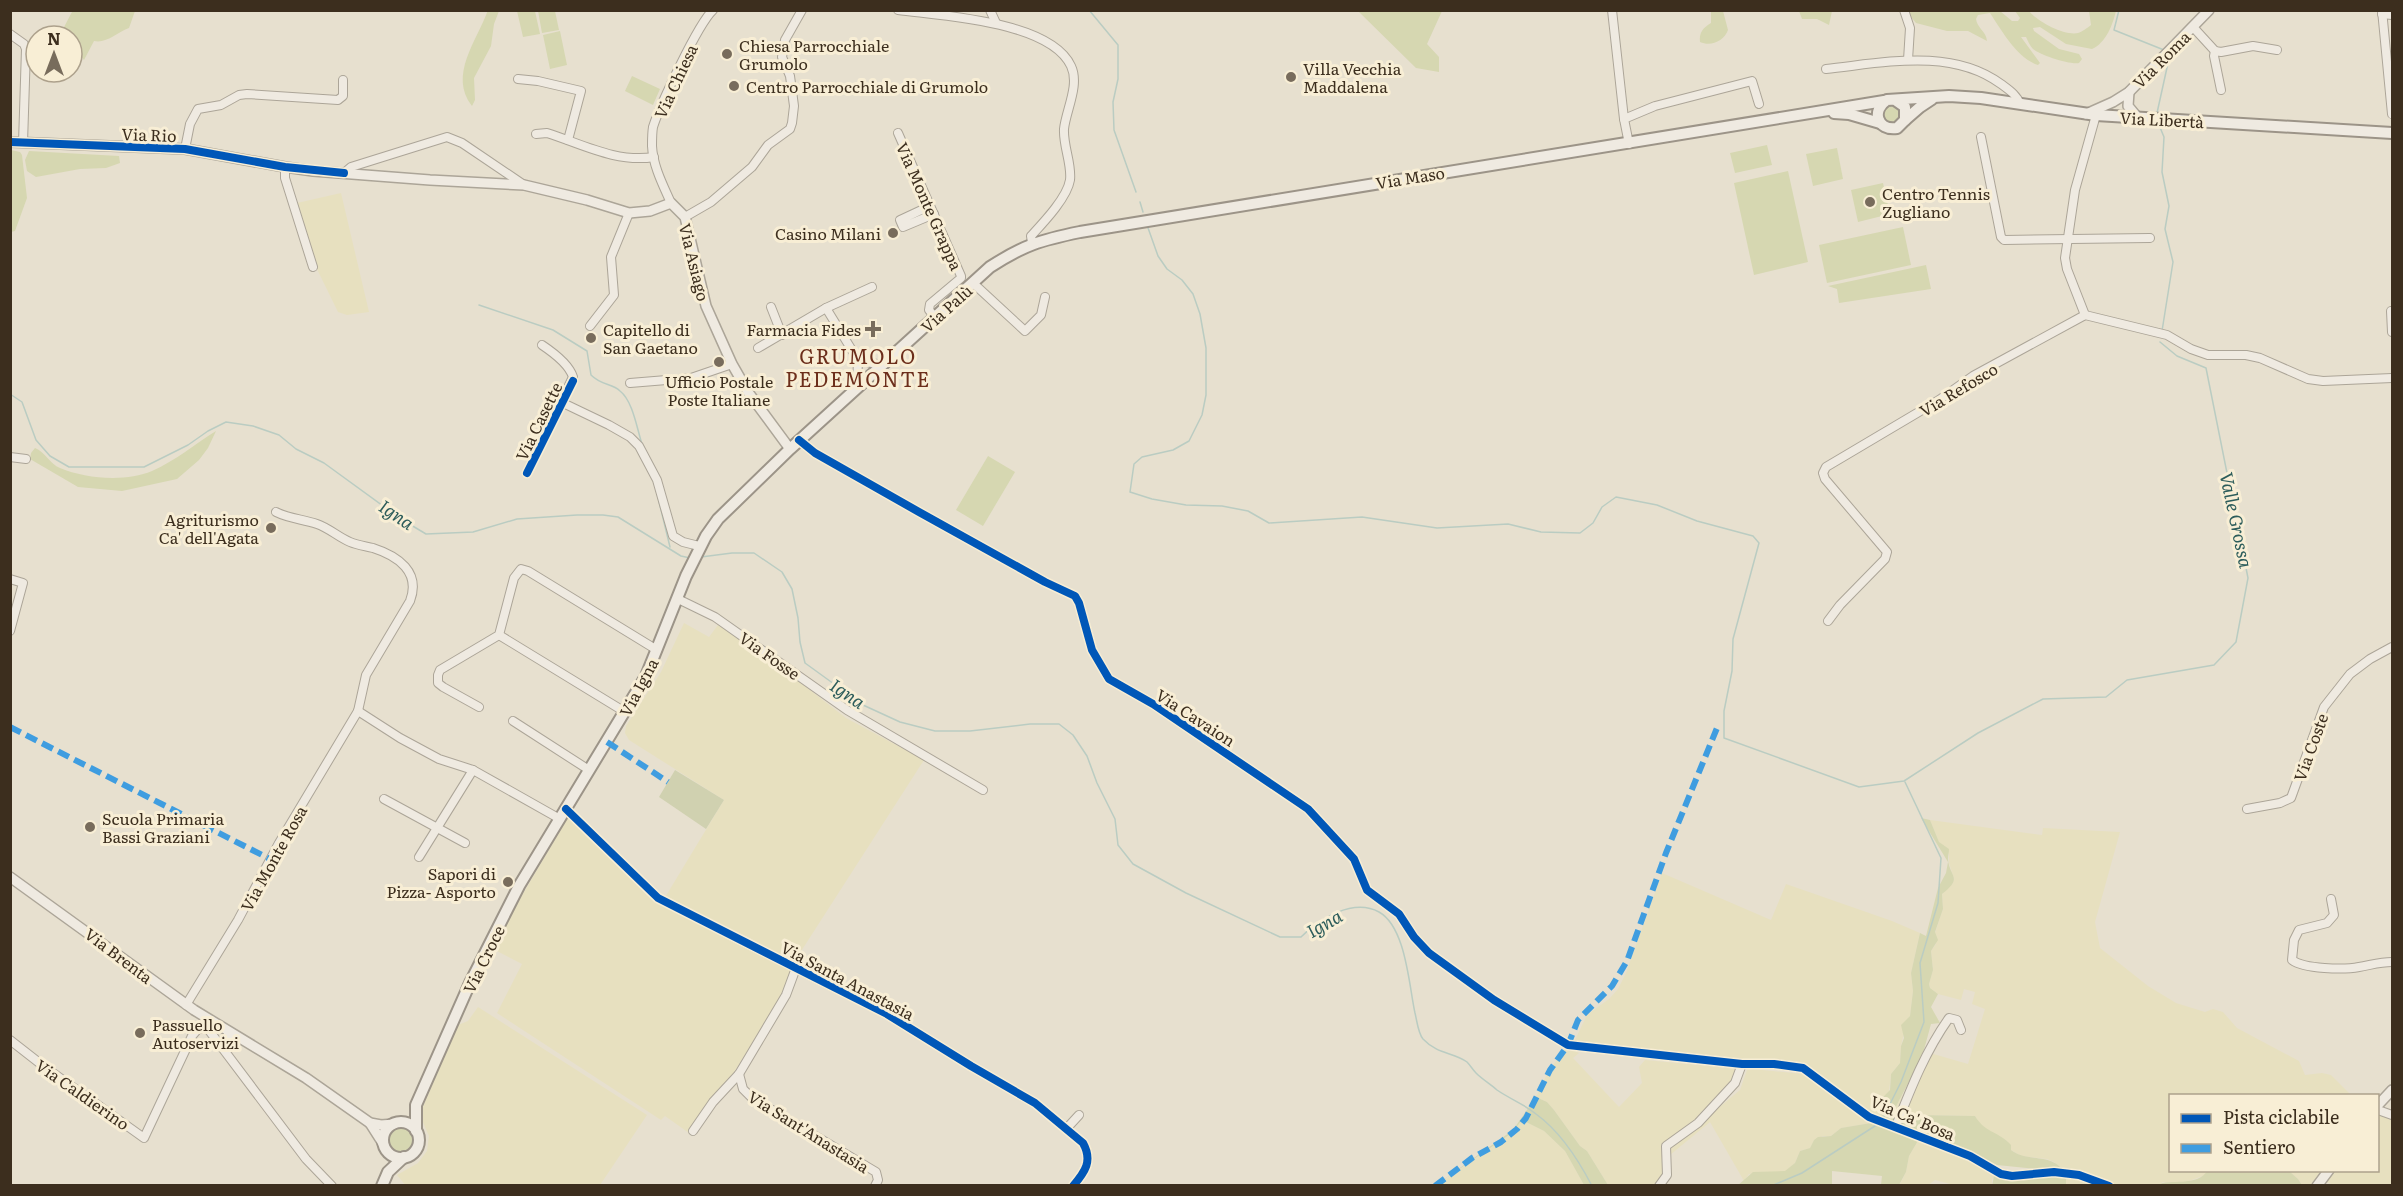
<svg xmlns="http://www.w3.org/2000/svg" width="2403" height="1196" font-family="Literata,serif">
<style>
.farmland{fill:#e7e0bf}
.green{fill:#d6d7b1}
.cemetery{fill:#d0d1b0}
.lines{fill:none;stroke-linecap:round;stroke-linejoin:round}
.stream{stroke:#baccc2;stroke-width:1.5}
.minor-casing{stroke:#aca598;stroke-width:10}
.tertiary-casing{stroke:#aca598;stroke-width:12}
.secondary-casing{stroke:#9c9488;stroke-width:14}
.minor{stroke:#efeae1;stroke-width:8}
.tertiary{stroke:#efeae1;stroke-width:9}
.secondary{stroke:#efeae1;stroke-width:10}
.quiet{stroke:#3f9de0;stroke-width:6;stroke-dasharray:12 6;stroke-linecap:butt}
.cycleway-casing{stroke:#f8eed5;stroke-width:11}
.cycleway{stroke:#0057b8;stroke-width:8}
.poi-dot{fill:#786c5c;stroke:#f8eed5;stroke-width:2}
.labels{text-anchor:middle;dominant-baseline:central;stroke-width:6;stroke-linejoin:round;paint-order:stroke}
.poi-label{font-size:16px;fill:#3c2e1e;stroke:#f8eed5;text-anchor:start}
.street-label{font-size:16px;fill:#3c2e1e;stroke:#f8eed5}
.water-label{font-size:18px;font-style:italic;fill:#2d5d5b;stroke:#f8eed5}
.quarter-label{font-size:20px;letter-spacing:1.5px;fill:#6c2e1b;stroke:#f8eed5}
</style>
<rect width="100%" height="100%" fill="#e7e0cf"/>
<g class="farmland">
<path d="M341,193l28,119 -22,3 -9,-3 -23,-47 -18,-62z"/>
<path d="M684,623l25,14 9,-12 79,55 49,38 78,42 -126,196 -5,3h-6l-41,-23 -82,-37 60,-99 -95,-60 -4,-7 1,-7 35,-54z"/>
<path d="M567,819h4l80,79 109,53 31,20 -9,25 -51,81 -19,20 -23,36 -24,-17 -4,4 -164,-107 25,-49 -29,-15 11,-23z"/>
<path d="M1930,820l112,15 1,-7 77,4 -25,90 5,26 48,38 28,17 29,9 8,-3 10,3 14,16 62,33 6,14 17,-2 9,2 20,20 -181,1v74l38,1 -3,4 -21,8 -21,-1 -5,4 -45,-1 -29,-10 -20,-3 -10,-10 -7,-3 -26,-3 -10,-6 -4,-9 -26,-14 -6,-11 -56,-1 -8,1 -7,7 -9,-3 -2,-10 18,-28 12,-31 45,13 17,-55 -13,-5 3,-12 -11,-3 -3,11 -23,-6 -8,-6 -1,-4 4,-14 -2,-19 5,-7 -1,-11 8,-24 -1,-15 11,-11 1,-4 -5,-16v-9l-10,-12z"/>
<path d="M1662,873l109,47 15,-36 106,37 28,12 -9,40 2,18 -3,25 -3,4 -6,26 -1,17 -9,11 -5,44 -19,-6 -61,-42 -233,-26 14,-29 22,-16 9,-10 8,-16z"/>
<path d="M478,1007l169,108 -47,70 -194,1 -9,-11 21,-12 9,-12 2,-15 -8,-18 1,-9 36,-84 10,-4z"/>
<path d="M1567,1047l12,6 -6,5 46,49 23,-24 -3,-16 6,-7 96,9 -30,40 -40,31 -5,31 -9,14h-49l-21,-34 -7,-5 -26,-36 -7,-8 -11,-5 13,-27z"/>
<path d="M1752,1069l52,5 73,48 -36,6 -10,8h-8l-9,4 -4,8 -10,3 -5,12 -10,9 -36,2 -5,7 -34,-59 -40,33v-6l5,-5 65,-54 7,-20z"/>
<path d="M2378,1110l14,4v71h-57l-13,-4 9,-10 47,-1z"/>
<path d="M1522,1120l22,11 21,20 19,34 -148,1 76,-53z"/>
<path d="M1919,1139l76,29 9,3 -12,8v6h-38l-19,-5 -7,5 -29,1 7,-14 3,-16z"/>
<path d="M2289,1171h35l-12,15 -10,-1 -4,-6z"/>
<path d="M2066,1175l17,4 19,6h-36z"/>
</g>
<g class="green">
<path d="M73,10h62v1l-6,17c-11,4 -23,16 -35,13l-10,19 -12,-14v-10h-7l-2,-7z"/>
<path d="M488,10l11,1 -5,13 -3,22 -17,32 1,22 -3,6c-24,-31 5,-65 16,-96z"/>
<path d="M517,11h18l5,23 -17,3z"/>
<path d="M538,11h17l4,19 -17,3z"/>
<path d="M1358,11h84l-15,33 12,13v15l-23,-4z"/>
<path d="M1711,11h12l5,19c-4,11 -17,17 -28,12 -1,-10 3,-14 11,-19z"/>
<path d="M1799,11h33l-3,14 -12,-6h-15z"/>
<path d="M1906,11h94l12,10h6l2,-3 -5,-7h14c8,10 35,25 49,22 4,-1 9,-5 13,-8l-2,-14h27c-3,13 -10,32 -24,38l-26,-5 -26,-17 -7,1 1,3 25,18 20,5 3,5 -3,4c-9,2 -39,-8 -46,-14 -3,-3 -5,-8 -7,-12h-5l19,26 -2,2c-21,-7 -36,-34 -48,-52l-12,2 -2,4c1,9 10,12 11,22l-19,-10h-21l-31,-8z"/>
<path d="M560,31l7,34 -17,4 -7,-34z"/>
<path d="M632,76l28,13 -7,16 -28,-14z"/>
<path d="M1892,104l8,3 3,8 -7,10 -12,-3 -2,-12z"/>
<path d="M1767,145l5,20 -37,8 -5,-20z"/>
<path d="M1837,148l6,31 -30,7 -7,-32z"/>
<path d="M11,150l9,2 2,3 5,43 -12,33 -4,1z"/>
<path d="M29,151l90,5 1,7 -14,5 -26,1 -44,8 -9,-6 -2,-11z"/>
<path d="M1788,171l20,91 -54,13 -20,-92z"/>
<path d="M1883,183l7,31 -32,8 -7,-32z"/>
<path d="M1903,227l8,38 -84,18 -8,-38z"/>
<path d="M1926,265l5,24 -92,14 -2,-14 -9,-3z"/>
<path d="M216,431l-8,17 -9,12 -22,19 -55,12 -44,-4 -48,-28 1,-6 4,-5c10,4 15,16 25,20 26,11 66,14 92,3 23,-10 43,-27 64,-40z"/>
<path d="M988,456l27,16 -32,54 -27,-16z"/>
<path d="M1921,818l9,2 9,22 10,7c0,3 -1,7 -1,10 1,18 16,18 -6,35l1,15 -8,23 3,8 -7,11 2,19 -4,14 1,4 8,6 -7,13 9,16 -9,1 -9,33 -30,57 3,6 9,3 7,-7 8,-1 56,1c10,17 25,16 36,29v5c16,13 41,2 53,22l-67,-7 -41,-20 -72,-26c-12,-17 -6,-16 6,-29l1,-16 9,-11 1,-17 3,-8 -3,-13 9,-9 3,-25 -2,-18 9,-40 6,3 12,-48 8,-15 2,-11z"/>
<path d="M1536,1097l11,5 7,8 26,36 7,5 21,34h-24l-19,-34 -21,-20 -22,-11 -10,13 -76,52 77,-55z"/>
<path d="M1877,1122l42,17 -10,17 -3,16 -7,13h-18l1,-9 -50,-5v14l-95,1 16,-14 32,-1 10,-8 5,-12 10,-3 4,-8 4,-3 13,-1 10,-8z"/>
<circle cx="401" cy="1140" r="14"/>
<path d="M2001,1170l65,5v10l-74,1 2,-10 9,-5z"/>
<path d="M2208,1170l81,1 9,8 4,6h-144c11,-7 39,3 50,-15z"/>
</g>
<path class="cemetery" d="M675,770l49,30 -18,29 -47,-32z"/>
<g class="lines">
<g class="stream">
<path d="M1089,10l29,35v34l-5,23 1,28 22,62"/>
<path d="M2119,10l-5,20 50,20"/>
<path d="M2157,113l13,-59"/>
<path d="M2159,125l5,12 -2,35 7,34 -4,23 8,33 -11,69"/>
<path d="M1140,202l3,10"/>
<path d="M1147,225l11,31 9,13 15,11 11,14 7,20 6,34v47l-4,20 -13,26 -16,9 -31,7 -8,7 -4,28 22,7 34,6 36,1 26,5 21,12 93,-6 75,11 71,-4 33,8 39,1 13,-10 9,-16 14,-10 41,8 40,16 56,15 6,7 -26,96 -1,32 -8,40v27l135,49 45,-6 74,-48 65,-34 63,-2 21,-17 87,-15 22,-23 12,-64 -42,-210 -29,-12 -17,-14"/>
<path d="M479,305l74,25 34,21 4,24c11,11 21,8 29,16 13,10 17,38 22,53"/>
<path d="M10,394l12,8 14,38 14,16 19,11h75l44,-22 20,-14 18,-9 27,4 26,9 17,14 28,14 77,56 25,15 47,-2 44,-13 60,-4h26l15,2 63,39 9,2"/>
<path d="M655,485l15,62"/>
<path d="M701,557l31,-4h22l28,19 10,17 6,29 2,24 5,21 58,42 37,17 35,9h35l60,-7h29l14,11 14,21 10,27 18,36 3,26 15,19 53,29 94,44h21c18,-18 52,-39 78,-25 27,15 30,74 36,101 2,8 3,20 8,26 15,16 31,13 44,23 3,3 6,8 9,11 6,6 14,11 21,17 13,9 27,14 39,24 25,18 42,45 56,72"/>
<path d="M1883,1118l18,-36 23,-60 -4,-59 18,-60 3,-45 -36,-76"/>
<path d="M1771,1186l31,-13 76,-49"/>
</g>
<defs>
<g id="minor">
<path d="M898,10c44,6 152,11 173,56 9,19 -5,44 -7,63 -1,17 8,35 6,51 -3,18 -27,43 -39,56l1,7"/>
<path d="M990,10l6,13"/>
<path d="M1612,10l12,109"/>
<path d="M1904,10l6,18 -2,32"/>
<path d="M2382,10l10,104"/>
<path d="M2382,14l10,1"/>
<path d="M2193,27l22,24 6,1 32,-6 24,4"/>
<path d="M10,34l14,10 2,5 -3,94"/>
<path d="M2215,51l-1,5 7,34"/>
<path d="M1826,69c57,-6 125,-22 175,15 8,6 16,11 19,20"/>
<path d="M518,79l20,2 43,10 -13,49"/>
<path d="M898,133l63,143v2l-31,26 -1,6 6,7"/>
<path d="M536,134l11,-1c35,11 69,30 107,24"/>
<path d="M1981,137l20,100 3,3 146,-2"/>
<path d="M1629,144l-5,-25 31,-13 97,-25 7,23"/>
<path d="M185,149l5,-25 8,-15 23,-4 18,-10 8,-1 91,6 5,-4v-16"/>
<path d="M285,167v11l28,89"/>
<path d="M344,173l7,-6 96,-30 15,6 62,42"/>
<path d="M671,203c-8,-18 -18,-37 -19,-57 0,-6 0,-13 1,-19 7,-22 45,-103 60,-117"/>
<path d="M930,206l-30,14 3,7 31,-13"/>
<path d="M685,217l26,-15 41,-35 16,-22 22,-16 2,-6 2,-17 -4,-30 -8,-19 3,-17 17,-30"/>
<path d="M973,283l52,48 16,-16 4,-18"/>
<path d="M771,307l11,28"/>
<path d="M826,308l46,-21"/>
<path d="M2391,311l1,21"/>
<path d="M2085,315l82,20 24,14 17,6h38l14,3 48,21 15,2 69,-3"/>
<path d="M2085,315l-18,-46 -2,-11 10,-68 21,-75"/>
<path d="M590,326l24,-31 -3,-38 18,-44"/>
<path d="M758,348l68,-40 32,52 -1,26"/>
<path d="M858,360l23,5"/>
<path d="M630,383l61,-5 41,-14"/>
<path d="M563,403l46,22 21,12 9,9 18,34 16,56 10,6 16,4"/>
<path d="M799,440l16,13 104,59 126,70 30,14 4,7 13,47 17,29 44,25 155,105 46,50 13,31 32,24 15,23 15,16 65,47 74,45 174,19h32l29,4 66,49 101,39 31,18 11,2 42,-4 25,3 30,11"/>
<path d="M10,457l16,2"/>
<path d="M527,473l46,-96c-4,-13 -19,-24 -31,-32"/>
<path d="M10,579l13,4 -13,48"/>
<path d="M678,599l37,18 132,93 136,80"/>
<path d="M1828,621l12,-16 45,-46 2,-7 -62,-73 -2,-6 3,-6 113,-67 34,-24 112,-61"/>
<path d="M499,635l126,77"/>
<path d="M479,707l-36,-20 -5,-4v-8l2,-5 59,-35 15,-57 7,-9 7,2 129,79"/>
<path d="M358,711l42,27 39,21 34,11 87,49"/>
<path d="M513,721l76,49"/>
<path d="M384,799l81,44"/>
<path d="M566,809l92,89 229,116 84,52 64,37 48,40c10,18 2,29 -10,43"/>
<path d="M2247,809l33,-6 11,-5 33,-91 26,-33 20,-15 22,-12"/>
<path d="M419,857l54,-87"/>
<path d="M2331,899l3,16 -7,8 -28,7 -5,10 -2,20c12,9 52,10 67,7 12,-2 21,-5 33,-5"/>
<path d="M186,1005l52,-85 41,-77 79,-132 8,-36 44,-74c11,-29 -12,-45 -37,-53 -8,-2 -16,-3 -23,-6 -12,-5 -21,-14 -33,-18 -14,-5 -27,-5 -41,-12"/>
<path d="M10,1040l32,25 102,73 48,-102 6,-7h10l98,130 26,27"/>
<path d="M225,1050l3,-5v-14"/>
<path d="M739,1074l4,15 9,9 124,74 2,8 -3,6"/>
<path d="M2378,1110l14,5"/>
<path d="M1896,1126c15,-38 29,-74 53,-108l8,2 4,10"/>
<path d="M1067,1128l12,-13"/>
<path d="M693,1131l20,-29 26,-28 47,-79 10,-27"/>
<path d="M1659,1186l8,-11 -1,-29 32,-23 37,-40 7,-19"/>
</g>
<g id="tertiary">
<path d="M2129,92l-1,14 10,12"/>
<path d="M2086,114l27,-12 16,-10 80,-82"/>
<path d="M10,142l175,7 100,18 28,4 117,9 94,5 63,15 42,13 21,-2 21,-8 14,14 21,89 26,58 16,28 42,57"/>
<path d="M10,877l184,133 112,68 64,45 11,2 13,-1"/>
<path d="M2378,1105l14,-15"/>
<path d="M370,1123l14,22"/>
<path d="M2317,1186l12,-16"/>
</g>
<g id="secondary">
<path d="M1895,100l10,7v13l-8,8c-20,3 -26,-18 -10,-28l62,-4 32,2 115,17 296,18"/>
<path d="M1834,113l15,1 31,9"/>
<path d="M1905,120l15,-13 12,-8"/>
<circle cx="401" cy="1140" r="18"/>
<path d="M416,1131v-26l54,-122 49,-97 127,-210 40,-100 20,-40 12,-17 72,-70 200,-182c34,-22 51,-27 90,-35l804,-131"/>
<path d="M382,1186l6,-14 16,-15"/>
</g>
</defs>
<use href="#minor" class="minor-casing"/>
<use href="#tertiary" class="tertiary-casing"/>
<use href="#secondary" class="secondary-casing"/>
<use href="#minor" class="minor"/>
<use href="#tertiary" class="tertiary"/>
<use href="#secondary" class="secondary"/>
<g class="quiet">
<path d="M10,727l262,133"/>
<path d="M607,742l61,40"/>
<path d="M1435,1186l37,-28 29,-16 16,-13 9,-11 24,-48 18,-25 10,-25 34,-34 15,-25 39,-108 51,-125"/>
</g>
<defs>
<g id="cycleway">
<path d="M10,142l175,7 100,18 59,6"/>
<path d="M799,440l16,13 104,59 126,70 30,14 4,7 13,47 17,29 44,25 155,105 46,50 13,31 32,24 15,23 15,16 65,47 74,45 174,19h32l29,4 66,49 101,39 31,18 11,2 42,-4 25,3 30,11"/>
<path d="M527,473l46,-92"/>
<path d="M566,809l92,89 229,116 84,52 64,37 48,40c10,18 2,29 -10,43"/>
</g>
</defs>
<use href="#cycleway" class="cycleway-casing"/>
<use href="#cycleway" class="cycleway"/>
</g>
<g class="poi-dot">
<circle cx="727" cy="54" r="6"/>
<circle cx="1291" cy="77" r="6"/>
<circle cx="734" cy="86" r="6"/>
<circle cx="1870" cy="202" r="6"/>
<circle cx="893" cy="233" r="6"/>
<path d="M870 320h6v6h6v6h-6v6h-6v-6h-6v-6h6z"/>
<circle cx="591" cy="338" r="6"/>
<circle cx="719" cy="362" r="6"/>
<circle cx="271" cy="528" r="6"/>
<circle cx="90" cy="827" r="6"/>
<circle cx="508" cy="882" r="6"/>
<circle cx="140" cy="1033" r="6"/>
</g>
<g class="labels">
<g class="poi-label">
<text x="739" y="45">Chiesa Parrocchiale<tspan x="739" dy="18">Grumolo</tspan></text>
<text x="1303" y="68">Villa Vecchia<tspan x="1303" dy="18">Maddalena</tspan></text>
<text x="746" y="86">Centro Parrocchiale di Grumolo</text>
<text x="1882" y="193">Centro Tennis<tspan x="1882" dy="18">Zugliano</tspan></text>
<text x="881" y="233" text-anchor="end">Casino Milani</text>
<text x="603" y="329">Capitello di<tspan x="603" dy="18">San Gaetano</tspan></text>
<text x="861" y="329" text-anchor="end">Farmacia Fides</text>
<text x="719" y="381" text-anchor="middle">Ufficio Postale<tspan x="719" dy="18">Poste Italiane</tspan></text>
<text x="259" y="519" text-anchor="end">Agriturismo<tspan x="259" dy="18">Ca' dell'Agata</tspan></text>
<text x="102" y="818">Scuola Primaria<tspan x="102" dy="18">Bassi Graziani</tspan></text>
<text x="496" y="873" text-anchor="end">Sapori di<tspan x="496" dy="18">Pizza- Asporto</tspan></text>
<text x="152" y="1024">Passuello<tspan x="152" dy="18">Autoservizi</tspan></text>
</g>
<g class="street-label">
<text transform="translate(2161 59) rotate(-45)">Via Roma</text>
<text transform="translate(675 81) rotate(-65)">Via Chiesa</text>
<text transform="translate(2162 119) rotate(3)">Via Libertà</text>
<text transform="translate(149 134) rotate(2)">Via Rio</text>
<text transform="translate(1410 177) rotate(-9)">Via Maso</text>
<text transform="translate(930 206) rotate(66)">Via Monte Grappa</text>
<text transform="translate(695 262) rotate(76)">Via Asiago</text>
<text transform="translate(946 308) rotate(-42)">Via Palù</text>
<text transform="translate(1958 389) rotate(-31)">Via Refosco</text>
<text transform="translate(538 421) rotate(-64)">Via Casette</text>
<text transform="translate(770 655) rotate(35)">Via Fosse</text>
<text transform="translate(638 687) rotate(-62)">Via Igna</text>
<text transform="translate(1196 717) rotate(33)">Via Cavaion</text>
<text transform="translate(2310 747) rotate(-70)">Via Coste</text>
<text transform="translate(273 858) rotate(-61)">Via Monte Rosa</text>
<text transform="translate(119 955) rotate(37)">Via Brenta</text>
<text transform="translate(483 959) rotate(-64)">Via Croce</text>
<text transform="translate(848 980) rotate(28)">Via Santa Anastasia</text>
<text transform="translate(83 1094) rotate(35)">Via Caldierino</text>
<text transform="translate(1913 1117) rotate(23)">Via Ca' Bosa</text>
<text transform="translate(809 1131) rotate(32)">Via Sant'Anastasia</text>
</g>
<g class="water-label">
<text transform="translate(397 514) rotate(34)">Igna</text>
<text transform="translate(2237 520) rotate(78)">Valle Grossa</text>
<text transform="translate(848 693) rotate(34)">Igna</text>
<text transform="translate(1324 923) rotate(-30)">Igna</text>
</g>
<g class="quarter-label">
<text x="858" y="355">GRUMOLO<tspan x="858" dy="23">PEDEMONTE</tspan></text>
</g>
</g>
<rect width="2403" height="1196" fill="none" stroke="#3c2e1e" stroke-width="24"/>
<rect x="2169" y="1094" width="210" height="78" fill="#f8eed5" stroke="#ada18c" stroke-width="1.5"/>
<rect x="2181" y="1114" width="30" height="9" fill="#0057b8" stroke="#ada18c" stroke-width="1.5"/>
<text x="2223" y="1124" font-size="18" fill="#3c2e1e">Pista ciclabile</text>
<rect x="2181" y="1144" width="30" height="9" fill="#3f9de0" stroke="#ada18c" stroke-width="1.5"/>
<text x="2223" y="1154" font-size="18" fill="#3c2e1e">Sentiero</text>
<g transform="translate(54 54)"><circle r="28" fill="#f8eed5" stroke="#ada18c" stroke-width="1.5"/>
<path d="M0-4.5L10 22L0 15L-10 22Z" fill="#786c5c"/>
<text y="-9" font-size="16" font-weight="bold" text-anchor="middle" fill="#3c2e1e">N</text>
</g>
</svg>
